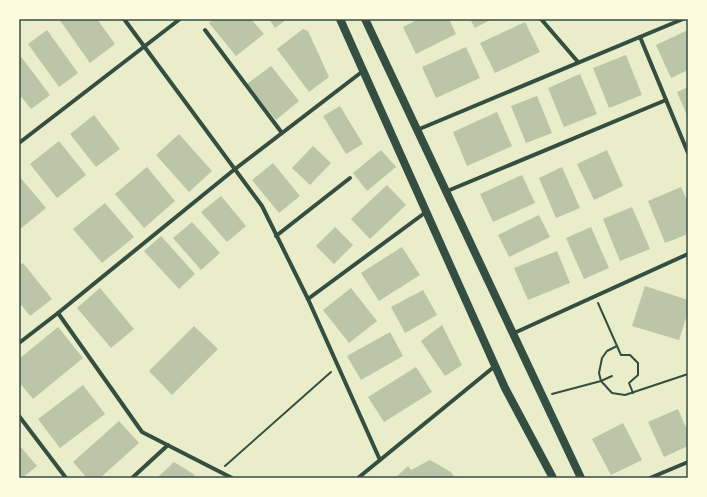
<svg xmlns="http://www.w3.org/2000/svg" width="707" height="497" font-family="'Work Sans',sans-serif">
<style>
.building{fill:#bcc5a7}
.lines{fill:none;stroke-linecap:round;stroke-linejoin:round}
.path{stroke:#344e41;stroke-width:2}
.minor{stroke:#344e41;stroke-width:4}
.secondary{stroke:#344e41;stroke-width:8}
.neatline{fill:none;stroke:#344e41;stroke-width:1.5}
</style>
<rect width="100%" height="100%" fill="#e9edc9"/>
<g class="building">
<path d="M59,19h38l18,25 -25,19z"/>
<path d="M213,19h38l13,15 -28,22 -27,-33z"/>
<path d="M269,19h18l-12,9z"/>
<path d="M419,19h30l7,15 -40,20 -13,-27z"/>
<path d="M470,19h22l-17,9z"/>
<path d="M525,22l15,30 -45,21 -15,-30z"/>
<path d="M303,29l5,2 21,46 -20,15 -32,-43z"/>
<path d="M47,30l31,43 -19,14 -31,-43z"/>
<path d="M688,30v40l-17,8 -15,-33z"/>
<path d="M466,47l14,31 -44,20 -14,-31z"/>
<path d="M19,54l31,41 -19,14 -12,-15z"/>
<path d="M626,55l16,40 -33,13 -16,-40z"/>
<path d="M271,66l28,35 -23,19 -29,-36z"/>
<path d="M580,74l17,40 -33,13 -16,-39z"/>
<path d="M688,87v31l-11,-26z"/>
<path d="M537,96l15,37 -26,10 -15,-37z"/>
<path d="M340,106l23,38 -17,10 -23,-38z"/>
<path d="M497,112l15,34 -45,20 -14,-34z"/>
<path d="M94,115l26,34 -24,18 -26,-33z"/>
<path d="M179,134l33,37 -23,21 -33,-37z"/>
<path d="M59,141l27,34 -29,23 -27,-34z"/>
<path d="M313,146l18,17 -21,22 -18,-17z"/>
<path d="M381,150l15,17 -29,24 -14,-18z"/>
<path d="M607,150l16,36 -29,14 -17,-36z"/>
<path d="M273,163l27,33 -21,17 -27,-33z"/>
<path d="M147,167l28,34 -31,27 -29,-34z"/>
<path d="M562,167l18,41 -24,10 -17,-40z"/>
<path d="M522,175l13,28 -42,19 -13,-28z"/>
<path d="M19,176l27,32 -27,22z"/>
<path d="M387,185l19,20 -36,34 -19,-20z"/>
<path d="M681,187l7,16v31l-23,9 -17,-42z"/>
<path d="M221,196l25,30 -19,16 -26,-30z"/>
<path d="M105,203l29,34 -32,26 -29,-34z"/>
<path d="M632,207l18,42 -30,12 -17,-42z"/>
<path d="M539,215l11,22 -41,20 -11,-22z"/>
<path d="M192,222l28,31 -19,17 -28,-32z"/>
<path d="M335,227l18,18 -19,19 -18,-18z"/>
<path d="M591,227l18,41 -25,11 -18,-41z"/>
<path d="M161,236l34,38 -16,15 -35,-38z"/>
<path d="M402,247l18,28 -41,26 -18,-28z"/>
<path d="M557,251l13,32 -42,17 -14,-32z"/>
<path d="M23,263l29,36 -22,17 -11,-14v-36z"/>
<path d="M645,286l43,14v12l-9,28 -47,-14z"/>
<path d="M100,288l34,41 -23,19 -34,-40z"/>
<path d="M351,288l26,33 -28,22 -26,-33z"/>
<path d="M423,290l14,25 -32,18 -14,-26z"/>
<path d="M442,325l20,40 -17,11 -24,-35z"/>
<path d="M194,326l24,23 -46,46 -23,-24z"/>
<path d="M58,327l25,31 -50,41 -14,-17v-23z"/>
<path d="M390,332l13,24 -42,24 -14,-24z"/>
<path d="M416,367l16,25 -48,30 -16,-25z"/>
<path d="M83,385l22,29 -45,34 -22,-29z"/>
<path d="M678,409l10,23v14l-24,11 -16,-35z"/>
<path d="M119,421l20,22 -39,35h-13l-14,-16z"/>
<path d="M623,423l19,37 -31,15 -19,-36z"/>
<path d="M19,445l18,21 -15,12h-3z"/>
<path d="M430,460l21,12 4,6h-60l13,-12 3,4z"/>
<path d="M174,462l21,13 -3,3h-35z"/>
</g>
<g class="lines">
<g class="path">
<path d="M598,303l23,52h9l8,8v12l-9,8 4,10"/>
<path d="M617,346l-10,5 -5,7 -3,15 2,8 11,12 13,2 63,-21"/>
<path d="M552,394l49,-13 11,-5"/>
<path d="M225,466l106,-94"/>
</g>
<g class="minor">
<path d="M124,19l138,187 46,93 72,161"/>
<path d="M541,19l37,43"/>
<path d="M205,30l77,103"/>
<path d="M640,37l48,116"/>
<path d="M417,130l266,-111"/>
<path d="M19,143l161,-124"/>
<path d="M445,192l221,-92"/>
<path d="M276,236l74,-58"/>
<path d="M308,299l118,-87"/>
<path d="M58,313l84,119 90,46"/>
<path d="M512,334l176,-80"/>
<path d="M19,343l39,-30 177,-144 128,-98"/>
<path d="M19,416l47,62"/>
<path d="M132,478l36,-33"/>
<path d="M358,478l137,-112"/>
<path d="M650,478l38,-16"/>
</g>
<g class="secondary">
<path d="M340,19l165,369 48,90"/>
<path d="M365,19l216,459"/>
</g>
</g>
<rect width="707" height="497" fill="none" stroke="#fefae0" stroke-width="40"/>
<rect x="20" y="20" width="667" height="457" class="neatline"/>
</svg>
